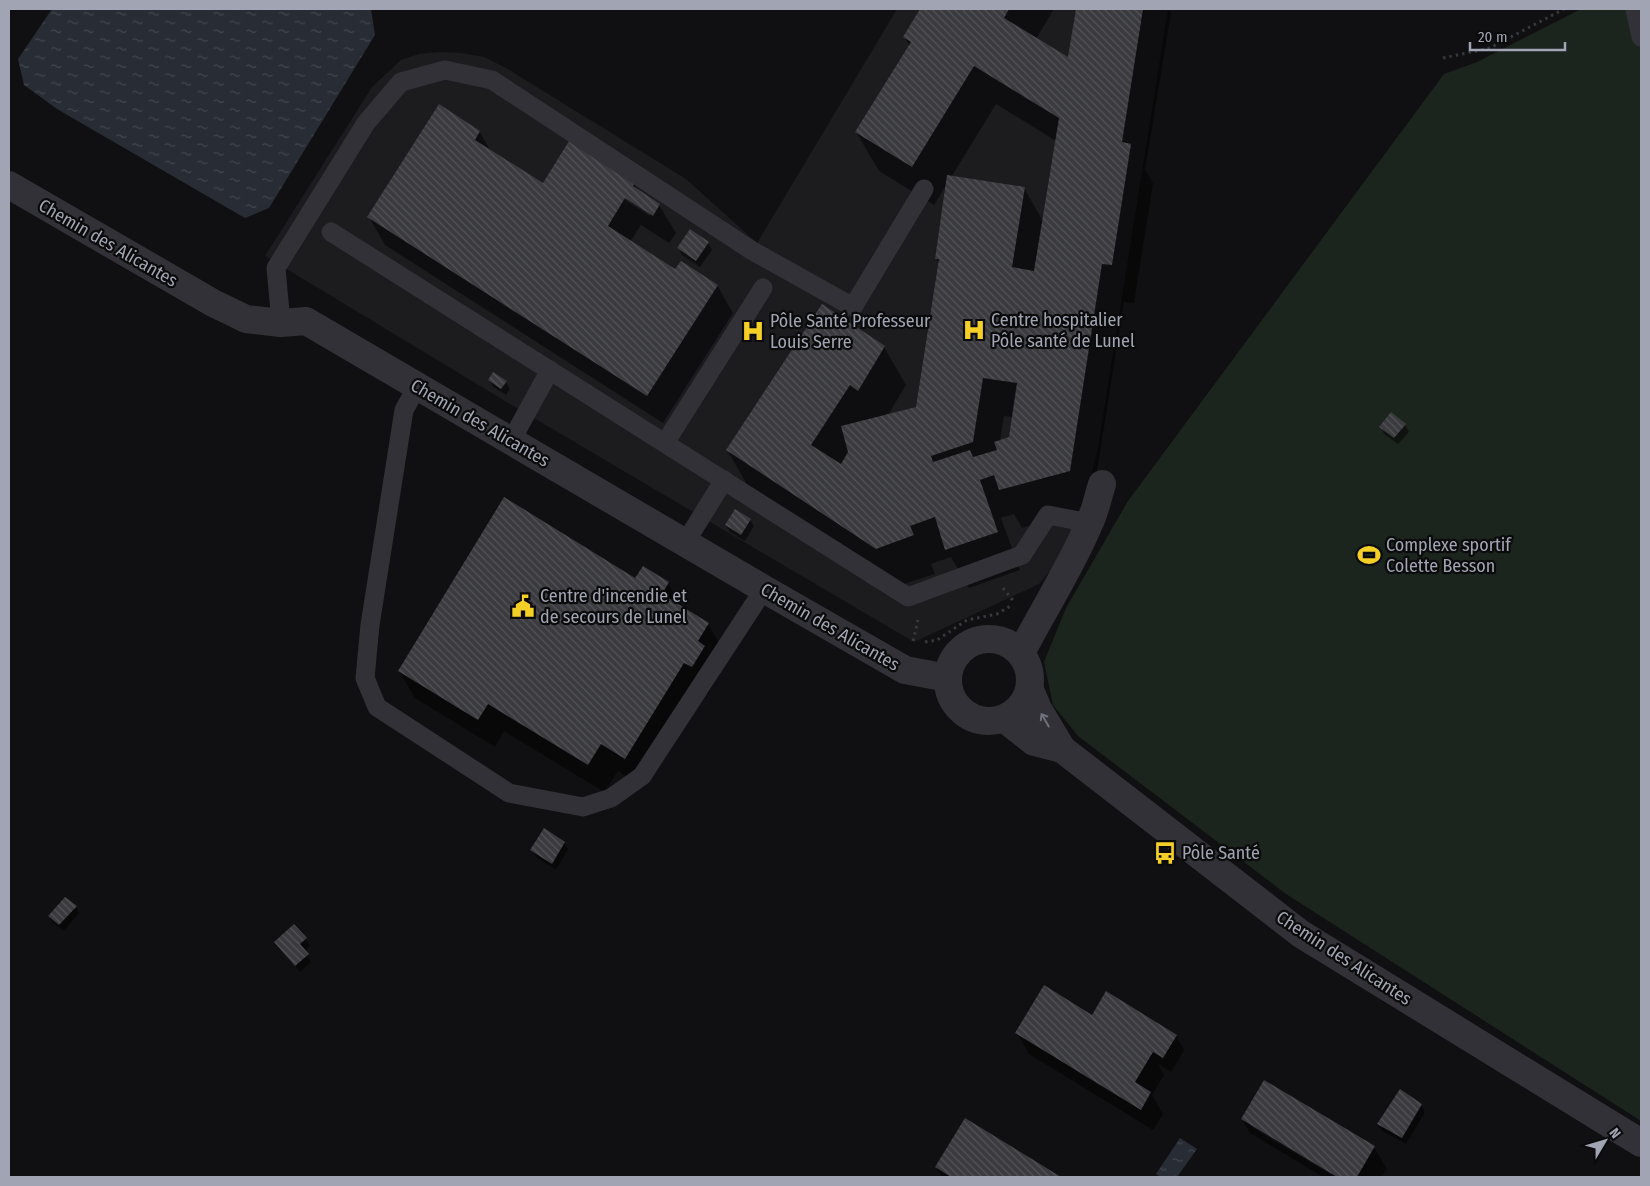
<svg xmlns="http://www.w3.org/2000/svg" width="1650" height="1186" font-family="'Fira Sans Condensed',sans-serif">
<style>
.built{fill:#1c1c1f}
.green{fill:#1c241e}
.water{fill:url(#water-ripples)}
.shadow{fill:#0007;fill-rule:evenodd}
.building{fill:url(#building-back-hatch);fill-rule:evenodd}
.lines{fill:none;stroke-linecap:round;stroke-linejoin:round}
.path{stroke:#37383e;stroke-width:3;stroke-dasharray:2.5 4;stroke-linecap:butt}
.service{stroke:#313137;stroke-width:19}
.minor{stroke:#313137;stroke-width:28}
.oneway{stroke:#6f707b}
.labels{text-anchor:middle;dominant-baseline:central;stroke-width:4.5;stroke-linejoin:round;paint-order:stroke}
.street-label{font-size:18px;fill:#a1a4b3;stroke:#0b0b0c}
.poi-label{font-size:18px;fill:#a1a4b3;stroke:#0b0b0c;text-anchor:start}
</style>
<defs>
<pattern id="water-ripples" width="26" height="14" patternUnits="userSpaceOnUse" patternTransform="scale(1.25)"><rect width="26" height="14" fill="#272c35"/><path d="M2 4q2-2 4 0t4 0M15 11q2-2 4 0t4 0" fill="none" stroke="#434850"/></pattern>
<pattern id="building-back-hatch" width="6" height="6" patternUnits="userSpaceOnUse" patternTransform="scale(1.25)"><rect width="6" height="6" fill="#3a3a3f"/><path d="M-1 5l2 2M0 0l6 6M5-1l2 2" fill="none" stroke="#535458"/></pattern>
</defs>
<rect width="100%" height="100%" fill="#101012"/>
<path class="built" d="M897,9h271l-71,444 -24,91 -34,40 -125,58 -399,-235 -250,-151 107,-169 29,-27 18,-6 20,-2 22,1 23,4 22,11 180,111 71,64z"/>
<path class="green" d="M1581,9h60v1112l-355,-227 -208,-158 -25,-31 -9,-43 22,-54 62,-107 316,-427 33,-12z"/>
<g class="water">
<path d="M52,9h319l4,26 -106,173 -24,10 -188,-109 -33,-24 -6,-26z"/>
<path d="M1180,1138l17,11 -20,28h-16l-5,-3z"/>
</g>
<g class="shadow">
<path d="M921,9h133l-18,30 33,20 8,-50h91l3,4 -26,157 8,13 -19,120 -10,-1 -33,207 -69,19 -8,-14 -13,4 19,52 -51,18 -18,-31 -20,7 4,10 -37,12 -149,-98 -22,-38 157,-103 22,38 -18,30 29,-7 22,-144 -3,-6 11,-74 -13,21 -55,-34 -23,-39 54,-86 -6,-9zM996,104l60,37 -13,80 -19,-33 -72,-12zM1004,416l9,1 -3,21 -10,3z"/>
<path d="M480,132l11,20 52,33 91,-1 4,7 21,14 17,28 -7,10 -28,-18 -11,17 45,29 42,14 16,28 -70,110 -278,-178 -16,-28zM621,194l29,19v3l-31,-20z"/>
<path d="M708,243l4,7 -12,17 -18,-12 -4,-7z"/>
<path d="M489,380l17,2 4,7 -4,6 -13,-8z"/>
<path d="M1405,425l4,7 -11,12 -14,-10 -3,-7z"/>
<path d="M750,520l4,6 -9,15 -15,-9 -4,-7z"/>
<path d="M644,568l24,15 15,26 25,15 16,28 -9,14 5,8 -12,20 -8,-5 -59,97 -23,-15 -14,21 -100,-61 -9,16 -80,-49 -16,-27 237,-91z"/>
<path d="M564,843l4,6 -12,21 -20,-13 -4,-7z"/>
<path d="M76,907l3,6 -15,18 -11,-8 -4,-7z"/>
<path d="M306,939l4,7 -6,5 7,11 -11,10 -24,-30z"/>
<path d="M1092,1016l84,20 8,14 -13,22 -13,-8 6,11 -12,20 11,19 -10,16 -124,-76 -12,-21z"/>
<path d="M1265,1081l109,66 13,22 -6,8h-58l-73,-44 -8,-14zM1253,1125l78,47 -1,2 -77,-46z"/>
<path d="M1400,1091l21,14 4,7 -19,32 -24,-13 -4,-7z"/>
<path d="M966,1119l93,58h-117l-6,-10z"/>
</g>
<g class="building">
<path d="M920,9h89l-5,9 64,39 8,-48h67l-21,133 9,2 -19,121 -10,-1 -32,207 -71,19 -5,-15 -14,5 18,52 -53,18 -10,-33 -25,9 4,9 -38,14 -150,-99 96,-146 63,42 -27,45 -8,-6 -39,60 30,19 7,-12 -7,-26 75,-19 23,-148h-4l12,-84 78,12 -13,80 22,4 25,-153 -85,-52 -62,101 -57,-35 56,-90 -8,-5zM983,378l34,5 -8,54 -15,5 3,8 -24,7 -3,-7 -37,12 -2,-6 42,-14z"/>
<path d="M439,104l41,27 -5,9 68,43 26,-42 66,42 -2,3 27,18 -7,12 -28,-18 -17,28 67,43 6,-8 37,24 -71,111 -280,-179z"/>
<path d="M690,229l19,13 -13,19 -19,-13z"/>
<path d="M493,372l14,9 -6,8 -13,-9z"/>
<path d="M1391,412l15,12 -12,14 -15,-11z"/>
<path d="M504,497l131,81 8,-12 26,16 -7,12 47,29 -11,18 7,5 -13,21 -8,-4 -59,96 -24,-15 -13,21 -100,-61 -10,16 -80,-49z"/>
<path d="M735,509l16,10 -10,16 -16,-10z"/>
<path d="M544,828l21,14 -13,22 -22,-14z"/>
<path d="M65,897l12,9 -18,19 -11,-9z"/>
<path d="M294,924l13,14 -7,6 9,10 -14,12 -21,-24z"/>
<path d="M1044,985l48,30 14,-24 71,44 -14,23 -10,-6 -18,30 16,10 -10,18 -126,-77z"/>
<path d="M1264,1080l111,66 -18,31h-20l-96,-58z"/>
<path d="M1400,1089l22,15 -20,34 -25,-14z"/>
<path d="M965,1118l96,59h-110l-16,-10z"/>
</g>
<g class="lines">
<g class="path">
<path d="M1443,58l47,-10 74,-39"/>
<path d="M1003,588l12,15"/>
<path d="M913,641l5,-21"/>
<path d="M925,642l12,-2 30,-20 30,-6 15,-9"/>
</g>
<g class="service">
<path d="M1635,9l6,28"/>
<path d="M331,232l577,365 114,-42 26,-40 42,8"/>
<path d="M281,323l-5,-55 90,-145 35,-41 44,-12 47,10 259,170 102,57 71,-118"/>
<path d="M417,387l-13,23 -34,215 -5,53 12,29 132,86 74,14 28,-9 31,-22 122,-187"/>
<path d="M511,441l39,-71"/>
<path d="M665,443l98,-155"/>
<path d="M685,543l39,-63"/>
</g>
<g class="minor">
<path d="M9,185l204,118 33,16 35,4 25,-2 458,268 141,81 43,8"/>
<circle cx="989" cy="680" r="41"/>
<path d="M1021,653c22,-43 49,-84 68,-129 6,-12 9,-27 13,-40"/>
<path d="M1030,690l8,19 24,40 239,185 340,209"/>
<path d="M1005,719l29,23 28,7"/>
</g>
</g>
<defs><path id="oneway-shaft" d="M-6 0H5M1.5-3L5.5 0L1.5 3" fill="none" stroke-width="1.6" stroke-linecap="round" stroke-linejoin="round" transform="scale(1.25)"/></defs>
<use class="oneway" href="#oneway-shaft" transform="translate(1045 720) rotate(-120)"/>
<defs>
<symbol id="hospital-bare" viewBox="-9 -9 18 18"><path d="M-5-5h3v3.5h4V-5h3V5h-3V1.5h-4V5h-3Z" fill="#f4cf26" stroke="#0b0b0c" stroke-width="2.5" paint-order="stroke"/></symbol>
<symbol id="stadium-bare" viewBox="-9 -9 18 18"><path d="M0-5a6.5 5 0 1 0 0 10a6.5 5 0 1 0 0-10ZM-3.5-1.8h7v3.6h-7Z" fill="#f4cf26" stroke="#0b0b0c" stroke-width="2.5" paint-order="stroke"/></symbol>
<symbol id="civic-bare" viewBox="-9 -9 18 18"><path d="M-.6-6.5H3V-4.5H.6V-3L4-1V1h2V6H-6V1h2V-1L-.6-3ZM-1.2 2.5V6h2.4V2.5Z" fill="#f4cf26" stroke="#0b0b0c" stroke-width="2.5" paint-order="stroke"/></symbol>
<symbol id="bus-bare" viewBox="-9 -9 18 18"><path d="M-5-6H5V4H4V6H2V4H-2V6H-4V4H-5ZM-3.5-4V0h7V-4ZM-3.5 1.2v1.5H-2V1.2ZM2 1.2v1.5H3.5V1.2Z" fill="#f4cf26" stroke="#0b0b0c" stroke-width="2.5" paint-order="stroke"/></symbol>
</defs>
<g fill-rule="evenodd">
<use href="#hospital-bare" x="958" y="314" width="32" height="32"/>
<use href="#hospital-bare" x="737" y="315" width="32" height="32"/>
<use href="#stadium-bare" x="1353" y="539" width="32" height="32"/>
<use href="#civic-bare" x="507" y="590" width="32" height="32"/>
<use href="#bus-bare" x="1149" y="837" width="32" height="32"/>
</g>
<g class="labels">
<g class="street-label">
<text transform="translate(108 243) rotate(30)">Chemin des Alicantes</text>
<text transform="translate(480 423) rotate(30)">Chemin des Alicantes</text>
<text transform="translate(830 627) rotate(30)">Chemin des Alicantes</text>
<text transform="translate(1344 958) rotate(33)">Chemin des Alicantes</text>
</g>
<g class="poi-label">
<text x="991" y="320">Centre hospitalier<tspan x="991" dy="21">Pôle santé de Lunel</tspan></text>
<text x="770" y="321">Pôle Santé Professeur<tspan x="770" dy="21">Louis Serre</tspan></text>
<text x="1386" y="545">Complexe sportif<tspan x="1386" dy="21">Colette Besson</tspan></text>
<text x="540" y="596">Centre d'incendie et<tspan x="540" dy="21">de secours de Lunel</tspan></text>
<text x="1182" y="853">Pôle Santé</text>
</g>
</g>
<rect width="1650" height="1186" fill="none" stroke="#a1a4b3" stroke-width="20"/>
<g transform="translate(1605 1141) rotate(52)" stroke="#0b0b0c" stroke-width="4" paint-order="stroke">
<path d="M0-4L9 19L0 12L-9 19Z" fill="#a1a4b3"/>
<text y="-8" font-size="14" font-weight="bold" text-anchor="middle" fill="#a1a4b3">N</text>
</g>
<path d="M1470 42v8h95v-8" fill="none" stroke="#a1a4b3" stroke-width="2.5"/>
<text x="1478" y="42" font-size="15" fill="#a1a4b3" stroke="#0b0b0c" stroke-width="4" paint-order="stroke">20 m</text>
</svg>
